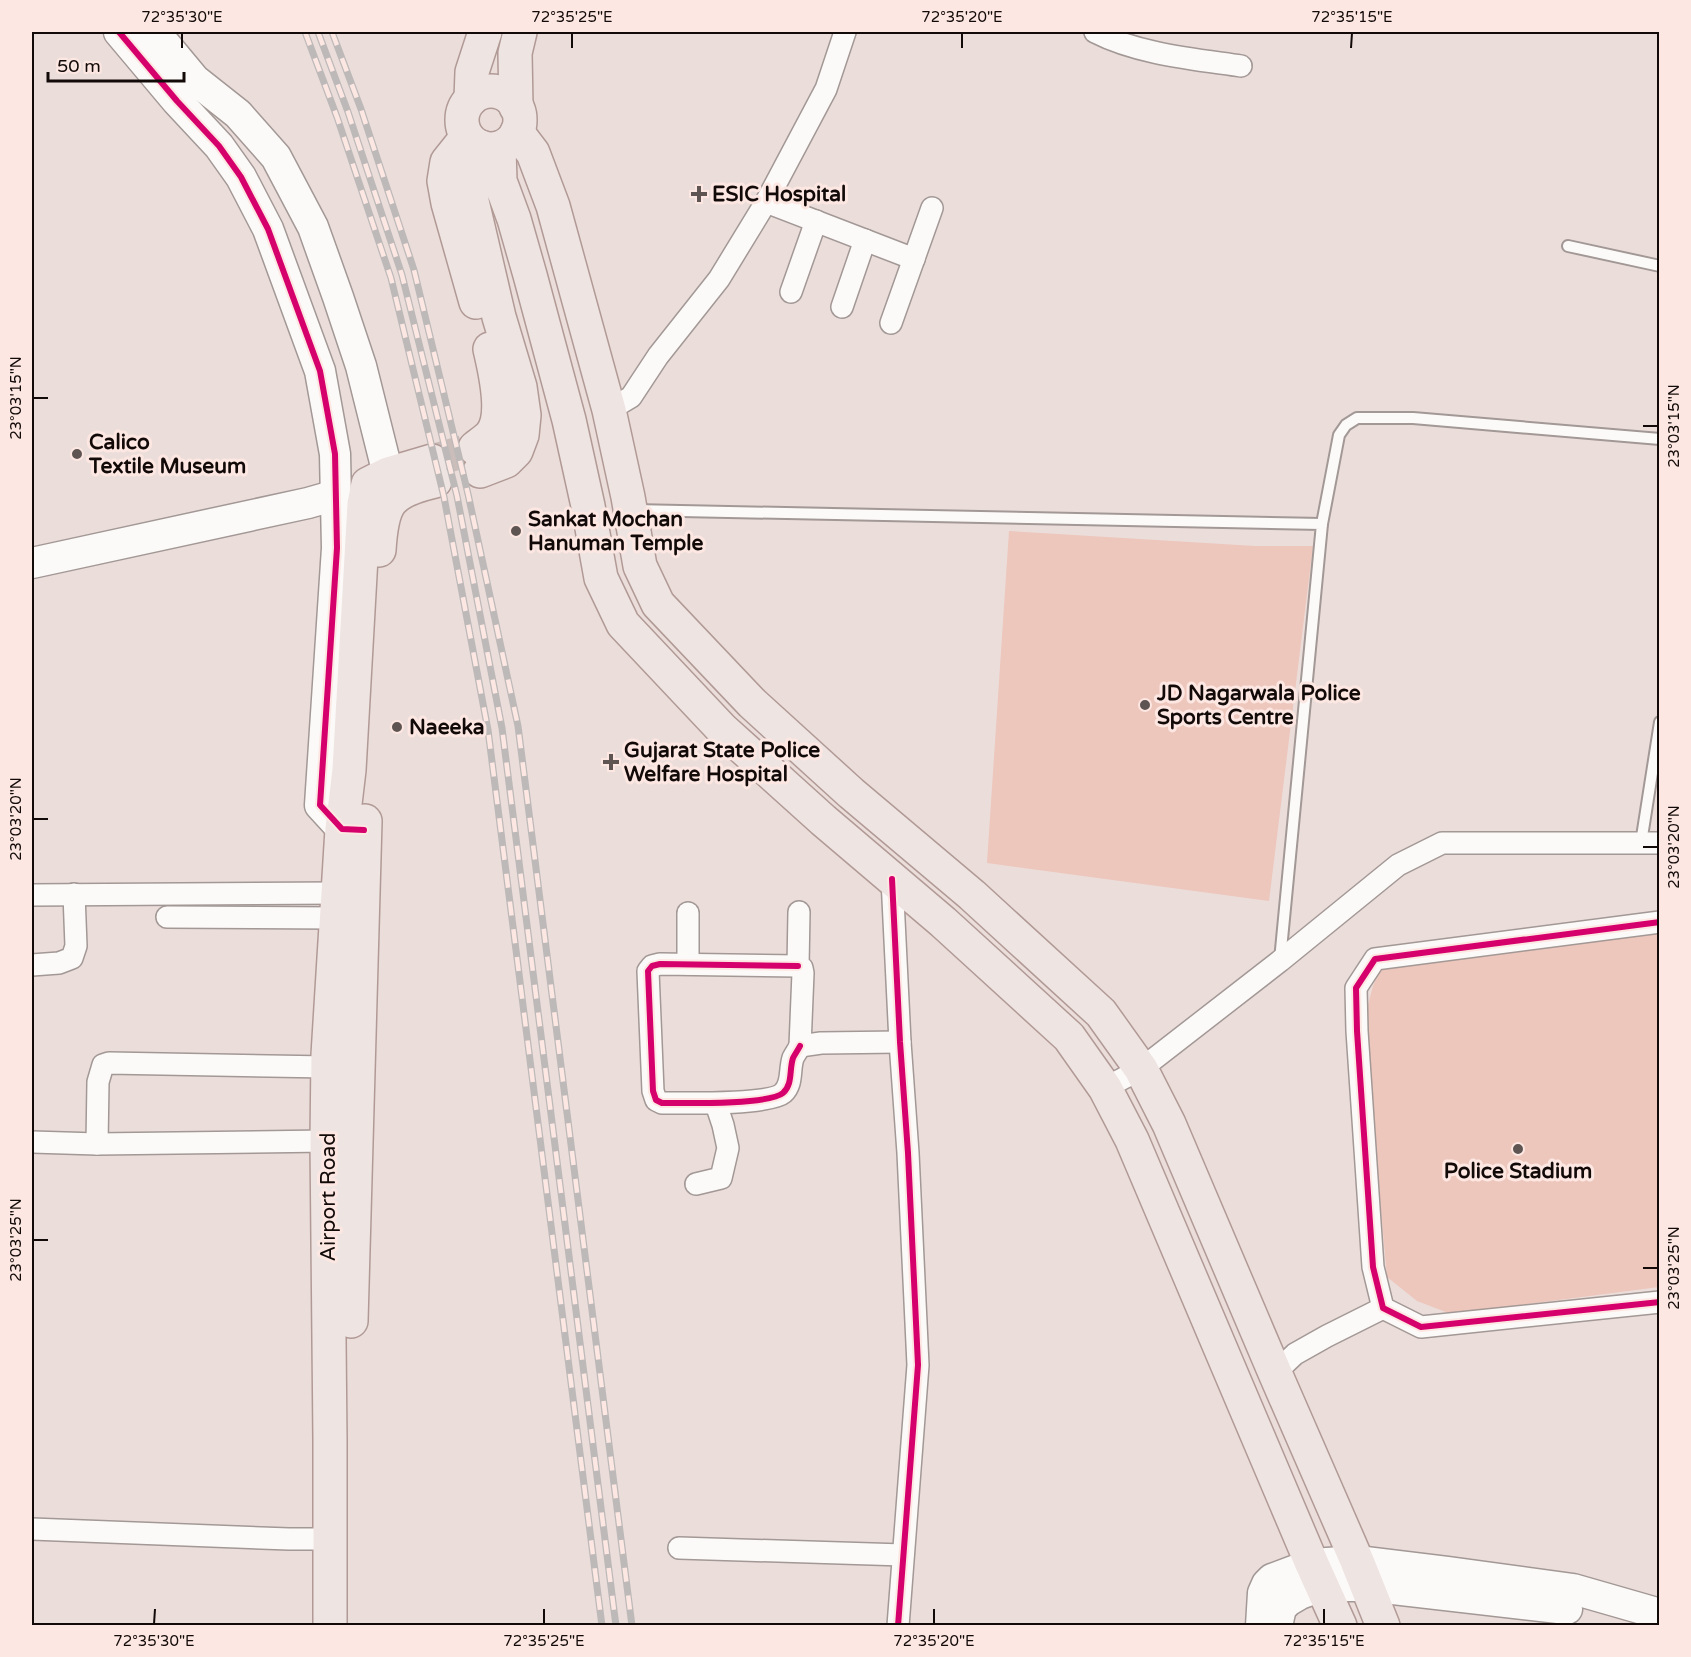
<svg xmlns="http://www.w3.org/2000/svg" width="1691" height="1657" font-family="'Varela Round',sans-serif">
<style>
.green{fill:#edc6bc}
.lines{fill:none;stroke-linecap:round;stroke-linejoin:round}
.primary-tunnel{stroke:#cabdba;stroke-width:33;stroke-dasharray:33 16;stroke-linecap:butt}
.lane-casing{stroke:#a29895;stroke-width:14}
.street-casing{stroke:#a29895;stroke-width:24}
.secondary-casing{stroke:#a29895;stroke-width:33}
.primary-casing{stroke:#b19a96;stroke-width:36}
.lane{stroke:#fcfaf9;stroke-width:10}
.street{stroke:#fcfaf9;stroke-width:21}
.secondary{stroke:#fcfaf9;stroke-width:30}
.primary{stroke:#eee4e2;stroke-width:33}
.rail-casing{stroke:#bdb9b9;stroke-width:7}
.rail{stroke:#fde7e2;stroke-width:4.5;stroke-dasharray:14;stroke-linecap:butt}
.cycleway-casing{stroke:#fde7e2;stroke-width:10}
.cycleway{stroke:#d6006c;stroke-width:6}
.ticks{fill:none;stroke:#120a08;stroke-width:2}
.poi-dot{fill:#5e5452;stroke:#fde7e2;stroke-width:2}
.labels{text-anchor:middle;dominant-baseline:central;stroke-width:6;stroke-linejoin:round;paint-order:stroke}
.poi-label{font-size:21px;font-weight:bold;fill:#120a08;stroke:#fde7e2;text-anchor:start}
.street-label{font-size:21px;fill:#120a08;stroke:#fde7e2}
.neatline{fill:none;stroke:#120a08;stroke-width:2}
.ticks-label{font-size:15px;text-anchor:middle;fill:#120a08}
</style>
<rect width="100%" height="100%" fill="#ebddda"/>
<g class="green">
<path d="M1009,531l246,15h58l-44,355 -282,-38z"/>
<path d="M1659,928v359l-208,27 -34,-13 -30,-24 -23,-257 9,-34 11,-25z"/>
</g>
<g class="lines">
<path class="primary-tunnel" d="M432,461l43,-13"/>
<defs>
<g id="lane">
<path d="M1568,246l92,20"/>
<path d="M633,510l689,14 -42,436"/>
<path d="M1322,524l17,-89 7,-10 11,-7h56l247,21"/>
<path d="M1641,843l19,-121"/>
</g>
<g id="street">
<path d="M1095,32c43,22 98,27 146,34"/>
<path d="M766,202l148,57"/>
<path d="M791,292l25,-71"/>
<path d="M842,307l23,-67"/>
<path d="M891,323l41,-115"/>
<path d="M609,410l22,-13 27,-41 61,-77 47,-77 60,-113 19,-57"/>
<path d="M892,879l8,163 8,111 10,212 -20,261"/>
<path d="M32,895l306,-2"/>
<path d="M799,912l-1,54 4,2 1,5 -3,73 21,-3 79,-1"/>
<path d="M688,913v51"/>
<path d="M167,917l170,1"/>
<path d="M1660,922l-285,37 -19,29 1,43 16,236 10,41 38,19 239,-25"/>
<path d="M32,965l27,-2 13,-5 4,-12 -2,-52"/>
<path d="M798,966l-138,-2 -8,2 -4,5 5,120 3,9 6,3c21,0 107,2 121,-10 10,-9 6,-23 10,-35 2,-4 5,-8 7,-12"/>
<path d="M1105,1088l36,-19 139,-108 118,-96 44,-22h218"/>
<path d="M32,1142l65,2 230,-3"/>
<path d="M97,1144l1,-62 5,-17 6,-2 219,4"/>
<path d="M696,1184l25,-6 7,-30 -5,-23 -7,-21"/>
<path d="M1275,1373l20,-19 32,-18 56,-28"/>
<path d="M32,1529l257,10h41"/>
<path d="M679,1548l224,7"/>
</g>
<g id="secondary">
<path d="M119,32l58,69 42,45 22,31 27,52 52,142 15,83 2,94 -17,257 22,24h19"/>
<path d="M155,32l40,48 43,34 38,43 37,70 25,70 23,69 27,108"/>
<path d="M32,563l276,-60 28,-8"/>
<path d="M1261,1626l2,-33 4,-9 5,-5 40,-15 45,-3 90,11 126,17 87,25"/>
<path d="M1277,1626l4,-18 7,-7 12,-7 22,-8h45l200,23"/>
</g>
<g id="primary">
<circle cx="491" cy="120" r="29"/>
<path d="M471,99l1,-27 13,-40"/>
<path d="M516,107l-1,-54 5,-21"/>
<path d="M517,132l16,21 20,53 56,204 19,87 12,69 18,38 94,99 99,90 121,102 129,118 40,56 28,55 106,249 82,188 26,65"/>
<path d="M467,137l-20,25 -3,19 4,22 28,99"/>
<path d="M499,148l1,33 14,38 16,56 39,145 19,86 13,72 22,46 99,105 101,91 120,102 126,115 36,51 27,52 180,424 28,62"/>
<path d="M475,448c5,-4 11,-8 15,-12 17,-19 5,-65 0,-87"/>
<path d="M480,471l26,-10 10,-10 6,-16 2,-20 -4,-28 -21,-70 -27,-116 1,-22 8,-32"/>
<path d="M379,550c3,-47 9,-58 56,-69"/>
<path d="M351,1321l14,-500"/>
<path d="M330,1626v-186l-3,-299 1,-86 14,-226 7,-59 15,-266 4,-20 20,-10 44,-13"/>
</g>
</defs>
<use href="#lane" class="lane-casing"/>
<use href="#street" class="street-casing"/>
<use href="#secondary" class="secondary-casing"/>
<use href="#primary" class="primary-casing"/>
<use href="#lane" class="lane"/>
<use href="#street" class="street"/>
<use href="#secondary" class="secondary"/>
<use href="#primary" class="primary"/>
<defs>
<g id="rail">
<path d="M305,32l32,85 54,161 53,219 44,233 114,896"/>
<path d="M318,32l30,80 54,163 55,221 45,232 114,898"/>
<path d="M332,32l29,77 53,161 54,224 50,232 114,900"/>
</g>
</defs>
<use href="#rail" class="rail-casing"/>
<use href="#rail" class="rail"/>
<defs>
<g id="cycleway">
<path d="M119,32l58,69 42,45 22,31 27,52 52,142 15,83 2,94 -17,257 22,24 22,1"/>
<path d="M892,879l8,163 8,111 10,212 -20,261"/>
<path d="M1660,922l-285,37 -19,29 1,43 16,236 10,41 38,19 239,-25"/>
<path d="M798,966l-138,-2 -8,2 -4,5 5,120 3,9 6,3c21,0 107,2 121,-10 10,-9 6,-23 10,-35 2,-4 5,-8 7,-12"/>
</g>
</defs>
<use href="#cycleway" class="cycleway-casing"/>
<use href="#cycleway" class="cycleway"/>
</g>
<path class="ticks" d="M182,48v-15M572,48v-15M962,48v-15M1351,48l1,-15M33,398h15M1643,426h15M33,819h15M1643,847h15M33,1240h15M1643,1268h15M154,1624l1,-15M544,1624v-15M934,1624v-15M1324,1624v-15"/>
<g class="poi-dot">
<path d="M696 185h6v6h6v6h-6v6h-6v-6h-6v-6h6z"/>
<circle cx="77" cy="454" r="6"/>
<circle cx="516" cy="531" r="6"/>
<circle cx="1145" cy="705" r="6"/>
<circle cx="397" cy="727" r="6"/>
<path d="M608 753h6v6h6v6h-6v6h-6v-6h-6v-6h6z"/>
<circle cx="1518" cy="1149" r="6"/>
</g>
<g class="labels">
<g class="poi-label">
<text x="712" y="194">ESIC Hospital</text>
<text x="89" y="442">Calico<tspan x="89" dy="24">Textile Museum</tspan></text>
<text x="528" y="519">Sankat Mochan<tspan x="528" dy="24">Hanuman Temple</tspan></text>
<text x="1157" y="693">JD Nagarwala Police<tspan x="1157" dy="24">Sports Centre</tspan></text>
<text x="409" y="727">Naeeka</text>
<text x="624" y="750">Gujarat State Police<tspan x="624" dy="24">Welfare Hospital</tspan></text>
<text x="1518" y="1171" text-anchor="middle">Police Stadium</text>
</g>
<g class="street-label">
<text transform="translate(328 1197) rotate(-90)">Airport Road</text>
</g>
</g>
<rect width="1691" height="1657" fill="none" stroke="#fde7e2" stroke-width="66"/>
<path d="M48 72v9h136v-9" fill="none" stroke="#120a08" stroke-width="3"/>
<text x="57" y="72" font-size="18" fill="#120a08" stroke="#fde7e2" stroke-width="4.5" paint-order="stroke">50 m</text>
<rect x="33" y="33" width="1625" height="1591" class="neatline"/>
<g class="ticks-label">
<text x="182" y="22">72°35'30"E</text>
<text x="572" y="22">72°35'25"E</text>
<text x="962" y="22">72°35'20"E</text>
<text x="1352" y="22">72°35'15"E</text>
<text transform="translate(16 398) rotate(-90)" y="5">23°03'15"N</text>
<text transform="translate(1674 426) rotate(-90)" y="5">23°03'15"N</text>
<text transform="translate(16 819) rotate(-90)" y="5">23°03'20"N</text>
<text transform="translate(1674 847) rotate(-90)" y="5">23°03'20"N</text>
<text transform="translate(16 1240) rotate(-90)" y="5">23°03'25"N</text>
<text transform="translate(1674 1268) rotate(-90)" y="5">23°03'25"N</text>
<text x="154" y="1646">72°35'30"E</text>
<text x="544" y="1646">72°35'25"E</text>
<text x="934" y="1646">72°35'20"E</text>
<text x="1324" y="1646">72°35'15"E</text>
</g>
</svg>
